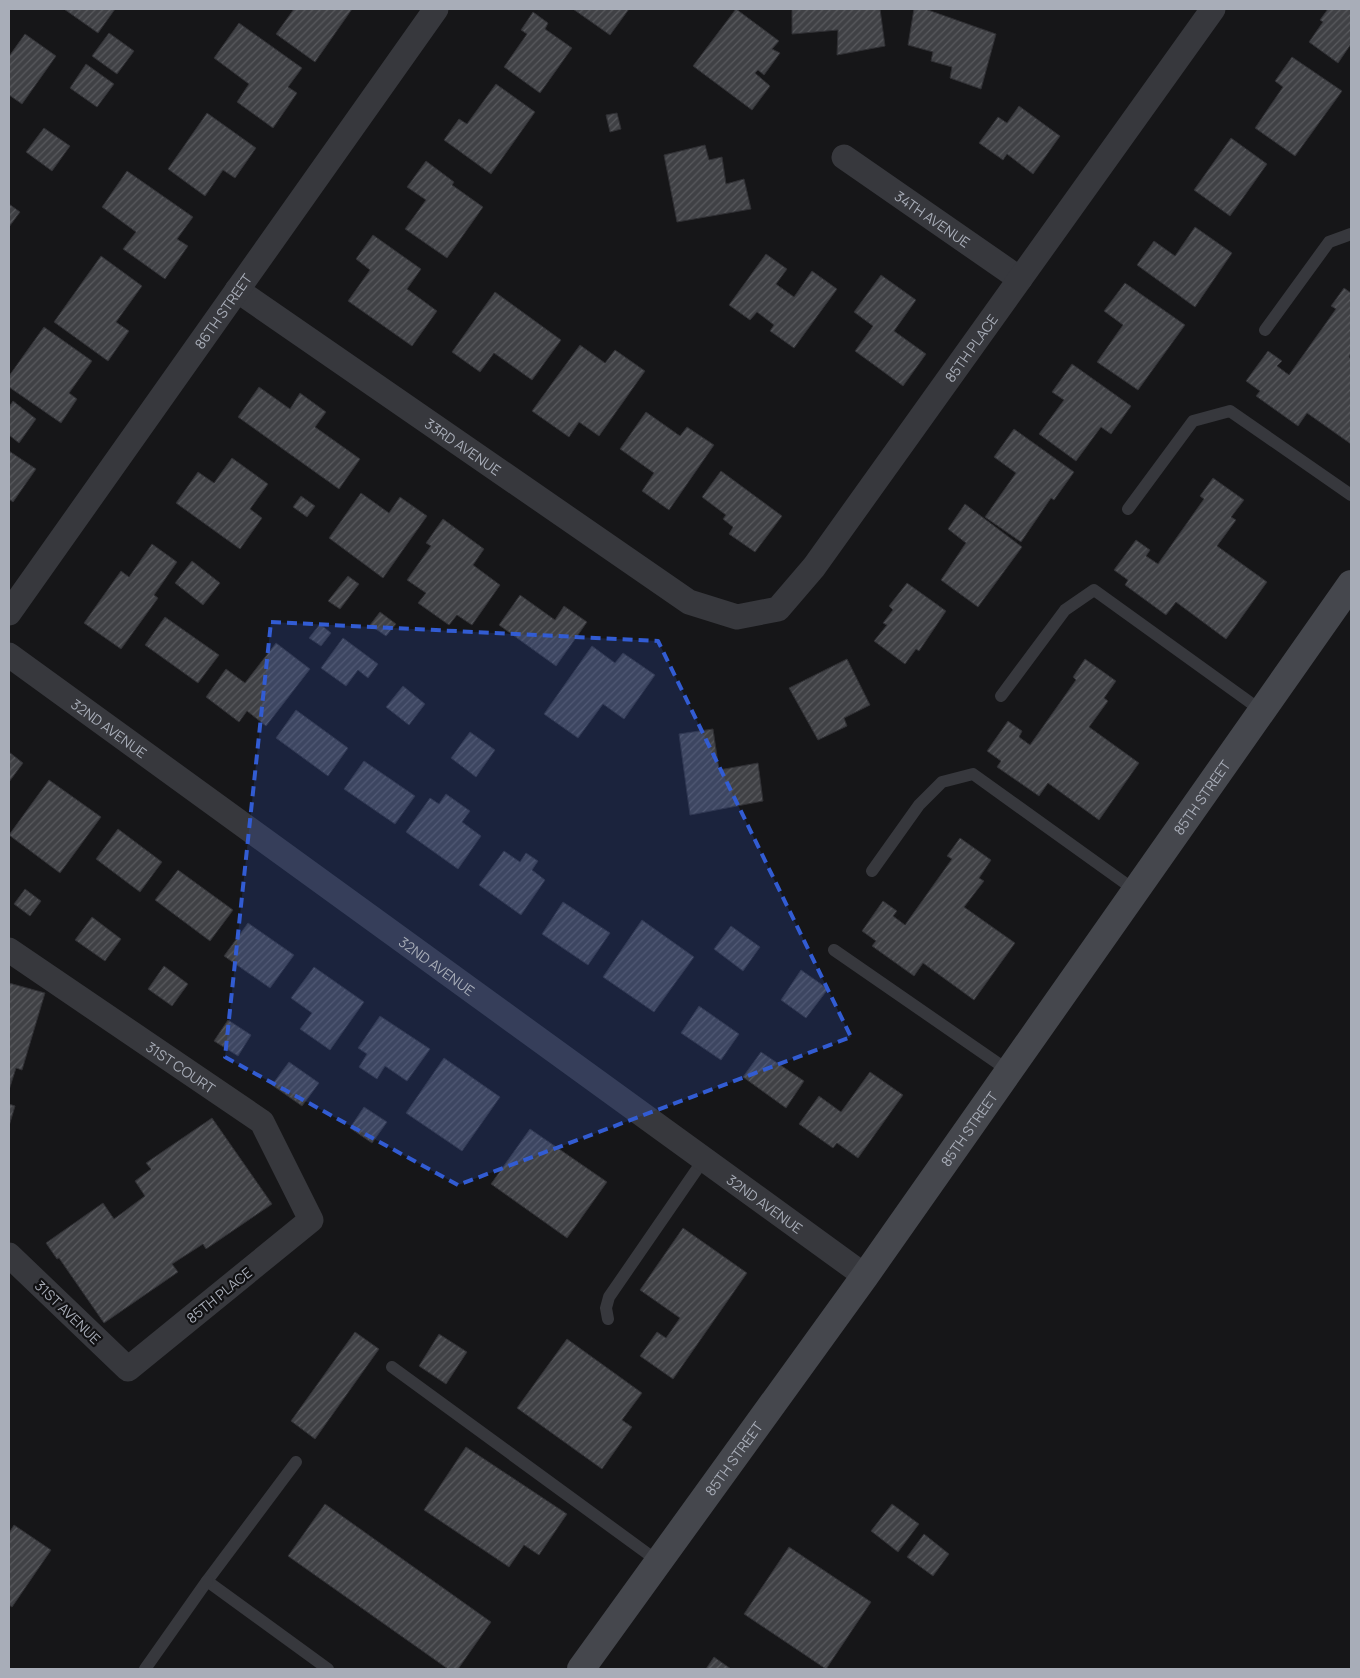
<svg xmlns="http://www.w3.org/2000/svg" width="1360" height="1678" font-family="Manrope,sans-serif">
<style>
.building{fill:url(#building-hatch);stroke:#303034}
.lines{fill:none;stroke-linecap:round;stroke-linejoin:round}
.lane{stroke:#37383d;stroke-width:12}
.street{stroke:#37383d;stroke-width:25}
.secondary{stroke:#45474d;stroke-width:28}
.marked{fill:#325cd3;fill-opacity:0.2;stroke:#325cd3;stroke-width:4;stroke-dasharray:10 6;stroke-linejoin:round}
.labels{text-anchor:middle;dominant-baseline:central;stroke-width:4.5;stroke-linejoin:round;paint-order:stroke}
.street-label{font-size:14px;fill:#a8adb8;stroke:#111113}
</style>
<defs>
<pattern id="building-hatch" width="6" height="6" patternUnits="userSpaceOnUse" patternTransform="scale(1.25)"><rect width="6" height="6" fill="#404145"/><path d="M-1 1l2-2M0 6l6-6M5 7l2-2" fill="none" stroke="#595a5e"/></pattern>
</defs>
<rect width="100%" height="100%" fill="#161618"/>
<g class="building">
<path d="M64,9h51l-17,24z"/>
<path d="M294,9h58l-37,53 -39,-28z"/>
<path d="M573,9h56l-19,26z"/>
<path d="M736,9l43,32 -7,8 8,4 -16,22 -6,-5 -3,3 15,13 -18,24 -59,-44z"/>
<path d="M792,9h88l5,37 -48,9 1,-25 -46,4z"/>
<path d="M914,9h11l71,25 -15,55 -31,-11 2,-11 -21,-6 2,-9 -25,-7z"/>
<path d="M1328,9h23v35l-13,19 -29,-21 14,-20 -3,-2z"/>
<path d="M533,12l15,11 -3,6 27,19 -32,45 -36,-26 23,-33 -6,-4z"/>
<path d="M239,23l63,45 -14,19 9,6 -24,35 -36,-26 12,-18 -35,-26z"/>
<path d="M109,33l25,18 -17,23 -25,-18z"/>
<path d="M25,34l31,22 -34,48 -13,-9v-41l1,1z"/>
<path d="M1292,57l50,34 -47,65 -40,-28 28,-41 -8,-6z"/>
<path d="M86,64l28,20 -17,23 -27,-19z"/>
<path d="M496,84l39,28 -44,62 -47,-34 15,-21 8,5z"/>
<path d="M1019,106l41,30 -27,38 -26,-20 -4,6 -24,-17 19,-26 9,6z"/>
<path d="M207,113l49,35 -21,30 -12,-8 -18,26 -37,-27z"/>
<path d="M617,113l4,16 -11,3 -4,-17z"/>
<path d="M44,128l26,18 -18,25 -26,-19z"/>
<path d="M1231,138l36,26 -37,52 -36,-26z"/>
<path d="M705,145l4,15 13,-3 4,27 18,-5 7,30 -74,13 -13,-67z"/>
<path d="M426,161l28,21 -2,3 31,22 -36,51 -42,-29 21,-29 -19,-13z"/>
<path d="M127,171l66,46 -16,22 11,7 -23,33 -42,-30 13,-17 -34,-25z"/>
<path d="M9,204l11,8 -11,15z"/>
<path d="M1195,227l37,26 -37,54 -58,-42 17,-24 21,15z"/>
<path d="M373,235l48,34 -14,20 30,22 -25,35 -64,-45 22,-31 -14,-11z"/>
<path d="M766,254l21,15 -11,15 18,13 18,-26 25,18 -43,59 -24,-17 4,-6 -17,-13 -7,8 -21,-15z"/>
<path d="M101,256l41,30 -26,36 13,9 -21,30 -54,-39z"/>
<path d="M881,275l35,25 -22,31 32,23 -23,32 -48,-35 18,-25 -19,-14z"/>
<path d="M1125,283l60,42 -47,65 -41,-28 26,-37 -19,-14z"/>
<path d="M1344,288l7,5v60l-2,4 2,2v85l-44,-31 -9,13 -42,-30 4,-5 -14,-10 22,-30 14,10 -5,5 12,9 47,-66 -5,-3z"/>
<path d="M495,292l66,48 -29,40 -38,-27 -14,19 -28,-20z"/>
<path d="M44,327l48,34 -23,32 8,6 -16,24 -52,-36v-11z"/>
<path d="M580,345l25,18 10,-13 30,21 -46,65 -20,-14 -10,15 -37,-26z"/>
<path d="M1072,364l59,42 -20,28 -10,-7 -25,34 -37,-27 25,-34 -12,-8z"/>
<path d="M259,387l31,22 10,-16 26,19 -11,15 45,32 -21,30 -101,-72z"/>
<path d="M13,401l23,18 -17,24 -10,-8v-28z"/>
<path d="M646,412l34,24 7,-9 27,18 -45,65 -27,-19 12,-18 -34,-24z"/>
<path d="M1014,429l60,43 -20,28 -3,-2 -30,44 -36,-25 31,-44 -22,-16z"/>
<path d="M9,451l27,18 -23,33 -4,-3z"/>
<path d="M232,458l36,26 -18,25 12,9 -22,31 -64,-46 22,-31 16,11z"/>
<path d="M721,471l61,45 -27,36 -26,-18 4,-7 -10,-8 3,-4 -24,-18z"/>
<path d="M1213,478l31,22 -13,17 5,3 -19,26 50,36 -41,57 -50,-37 -10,13 -41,-30 3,-5 -14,-10 22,-30 14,10 -4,6 12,8 46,-65 -4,-3z"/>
<path d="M361,493l28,20 11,-16 27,19 -44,62 -54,-40z"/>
<path d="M301,496l14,10 -8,11 -14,-10z"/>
<path d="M965,504l57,43 -44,60 -37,-27 25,-37 -18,-14z"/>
<path d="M443,519l41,30 -11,16 27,20 -28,40 -15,-10 -8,10 -31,-22 8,-10 -19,-13 24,-34 -5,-3z"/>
<path d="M152,544l25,18 -23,33 4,3 -37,51 -37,-26 37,-52 8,6z"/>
<path d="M192,561l28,22 -17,22 -28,-22z"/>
<path d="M348,576l11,8 -19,25 -12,-8z"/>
<path d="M907,583l39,28 -27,40 -3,-2 -11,15 -31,-23 13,-16 -4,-2 10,-13 -4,-4z"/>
<path d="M520,595l35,25 9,-14 23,16 -31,44 -57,-41z"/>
<path d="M380,612l16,12 -10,12 -16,-11z"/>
<path d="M165,617l54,38 -21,28 -53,-38z"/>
<path d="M320,624l11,9 -10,13 -12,-8z"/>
<path d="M343,638l35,26 -10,14 -10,-8 -12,16 -25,-18z"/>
<path d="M276,643l34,26 -44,57 -19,-15 -8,11 -33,-25 20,-28 19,14z"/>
<path d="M592,646l23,17 8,-10 32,22 -31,44 -21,-15 -25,34 -34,-24z"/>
<path d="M847,659l23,46 -26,13 3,8 -29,14 -29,-52z"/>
<path d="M1085,659l31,22 -12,17 4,3 -19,26 50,36 -40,57 -51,-37 -9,13 -42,-29 4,-6 -14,-10 21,-30 14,10 -3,6 11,8 46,-65 -3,-3z"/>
<path d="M403,686l22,18 -16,21 -23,-18z"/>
<path d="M296,710l52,38 -20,28 -52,-38z"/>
<path d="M713,729l6,41 39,-7 5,38 -73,14 -11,-81z"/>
<path d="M470,732l25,18 -19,27 -25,-19z"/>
<path d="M9,752l14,11 -14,19z"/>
<path d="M364,761l51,35 -20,28 -51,-35z"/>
<path d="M49,780l52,37 -41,56 -51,-38z"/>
<path d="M446,794l24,17 -8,11 19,14 -23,33 -52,-37 24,-34 9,6z"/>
<path d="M118,829l44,33 -22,30 -44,-33z"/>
<path d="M960,838l31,22 -12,18 5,3 -20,26 51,36 -41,57 -51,-37 -9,13 -42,-30 4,-5 -14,-10 21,-30 14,10 -4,5 12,9 47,-66 -5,-3z"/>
<path d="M504,851l16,11 6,-9 12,8 -6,9 13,10 -24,35 -42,-30z"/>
<path d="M178,870l55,40 -23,31 -55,-41z"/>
<path d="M25,889l16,12 -11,15 -16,-12z"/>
<path d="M563,902l47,31 -22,32 -46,-31z"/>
<path d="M92,917l29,22 -16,22 -30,-21z"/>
<path d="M642,920l52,37 -40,55 -51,-35z"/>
<path d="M248,923l46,32 -24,33 -46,-32z"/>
<path d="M731,926l29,21 -17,24 -29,-22z"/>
<path d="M164,966l24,18 -16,22 -24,-17z"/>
<path d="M314,967l50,35 -34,48 -30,-21 12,-16 -21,-15z"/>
<path d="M801,970l27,19 -22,29 -25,-18z"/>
<path d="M9,983l36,10 -23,77 -6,-2 -7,22z"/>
<path d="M699,1006l40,28 -18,26 -40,-27z"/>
<path d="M380,1016l50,33 -23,32 -22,-15 -8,13 -18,-12 8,-13 -9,-6z"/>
<path d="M228,1020l23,15 -13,21 -24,-15z"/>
<path d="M761,1052l43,29 -18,27 -43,-31z"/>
<path d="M444,1058l56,39 -38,54 -56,-38z"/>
<path d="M289,1062l30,21 -17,23 -30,-21z"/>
<path d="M870,1072l33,23 -45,63 -21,-15 -4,5 -34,-24 20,-28 22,16z"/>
<path d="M9,1104l6,2 -6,20z"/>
<path d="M364,1107l23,15 -15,21 -22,-15z"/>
<path d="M212,1118l60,86 -66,45 -3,-5 -31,20 6,8 -74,51 -45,-65 -2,1 -11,-16 57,-40 11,16 31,-23 -10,-15 16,-12 -5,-6z"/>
<path d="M530,1129l77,53 -40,56 -76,-54z"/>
<path d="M683,1228l64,45 -74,106 -33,-23 17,-24 9,6 14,-20 -40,-28z"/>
<path d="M355,1332l24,17 -64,90 -24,-18z"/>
<path d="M439,1334l28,18 -21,32 -27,-18z"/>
<path d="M567,1339l75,54 -20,27 10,7 -30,42 -85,-61z"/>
<path d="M466,1447l101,67 -28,41 -15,-10 -15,22 -85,-57z"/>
<path d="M325,1504l166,118 -33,47h-10l-160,-113z"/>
<path d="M892,1504l27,20 -21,28 -27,-21z"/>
<path d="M14,1525l37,25 -39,57 -3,-2v-72z"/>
<path d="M924,1534l25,20 -16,22 -26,-19z"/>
<path d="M789,1547l82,55 -45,67 -82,-55z"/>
<path d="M714,1657l17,12h-25z"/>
</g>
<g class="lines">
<g class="lane">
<path d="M1265,330l64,-88 22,-8"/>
<path d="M1128,509l65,-88 37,-10 121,84"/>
<path d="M1001,696l64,-86 29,-20 168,121"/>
<path d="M872,871l47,-66 23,-23 31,-8 163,117"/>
<path d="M834,950l175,121"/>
<path d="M608,1319l-2,-11 3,-11 95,-138"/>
<path d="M392,1367l267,195"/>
<path d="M296,1462l-89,119 121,88"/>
<path d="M145,1669l62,-88"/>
</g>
<g class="street">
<path id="s1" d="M844,157l176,122"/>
<path id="s2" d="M237,290l452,312 48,15 41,-8 36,-42 399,-558"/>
<path id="s3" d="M9,613l427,-604"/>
<path id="s4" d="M9,655l856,621"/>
<path id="s5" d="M9,950l253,172 49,98 -183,149 -119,-114"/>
</g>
<path class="secondary" id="s6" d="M581,1669l284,-393 486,-692"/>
</g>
<path class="marked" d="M271,622l387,19 193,396 -393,148 -233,-128z"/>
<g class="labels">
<g class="street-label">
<text stroke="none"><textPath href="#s1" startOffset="108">34TH AVENUE</textPath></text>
<text stroke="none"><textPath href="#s3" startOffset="370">86TH STREET</textPath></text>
<text stroke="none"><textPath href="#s2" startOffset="966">85TH PLACE</textPath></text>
<text stroke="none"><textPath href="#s2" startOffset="275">33RD AVENUE</textPath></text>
<text stroke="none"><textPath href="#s4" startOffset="124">32ND AVENUE</textPath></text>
<text stroke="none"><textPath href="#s6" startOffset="1070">85TH STREET</textPath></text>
<text stroke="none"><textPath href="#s4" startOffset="529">32ND AVENUE</textPath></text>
<text stroke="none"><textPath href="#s5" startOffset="208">31ST COURT</textPath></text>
<text stroke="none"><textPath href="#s6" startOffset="665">85TH STREET</textPath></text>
<text stroke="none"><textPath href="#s4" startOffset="934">32ND AVENUE</textPath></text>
<text transform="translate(219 1295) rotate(-39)">85TH PLACE</text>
<text transform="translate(68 1312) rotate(44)">31ST AVENUE</text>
<text stroke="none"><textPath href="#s6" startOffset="260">85TH STREET</textPath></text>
</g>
</g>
<rect width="1360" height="1678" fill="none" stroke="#a8adb8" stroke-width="20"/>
</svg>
